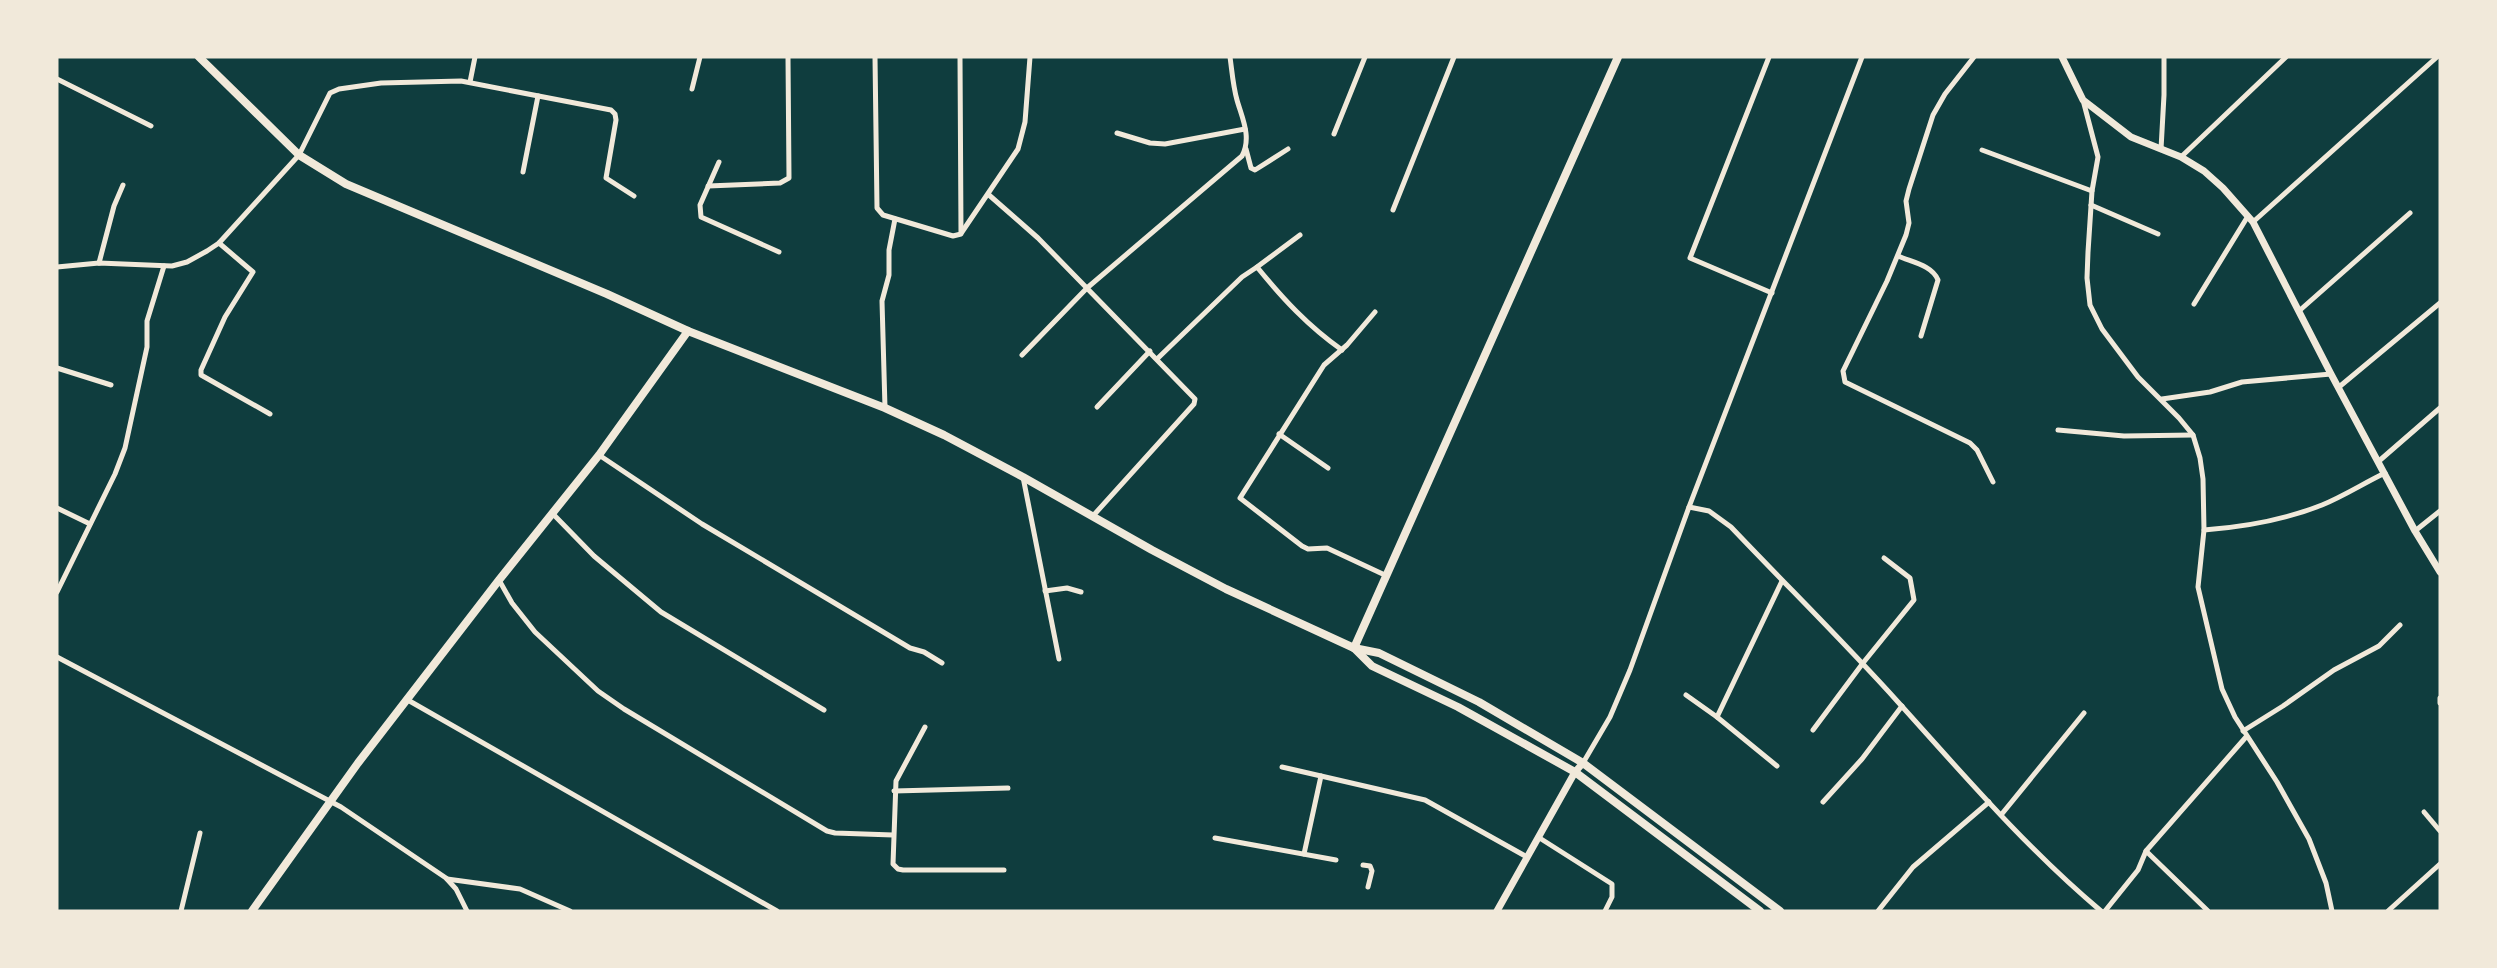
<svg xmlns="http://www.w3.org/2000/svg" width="2497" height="968" font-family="'Alegreya Sans',sans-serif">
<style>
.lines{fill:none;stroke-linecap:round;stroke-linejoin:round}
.minor{stroke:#f1e9da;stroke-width:5}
.tertiary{stroke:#f1e9da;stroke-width:7}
.secondary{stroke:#f1e9da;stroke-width:8}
.primary{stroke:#f1e9da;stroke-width:8}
</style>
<rect width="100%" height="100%" fill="#0f3d3e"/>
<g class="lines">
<g class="minor">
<path d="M875,57l2,151 6,7 70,21 8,-2 -1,-177"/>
<path d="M1769,57l-79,201 82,35"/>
<path d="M1974,57l-29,37 -12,21 -24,74 -3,12 3,22 -3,12 -19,46 -44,90 2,11 125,61 7,7 16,32"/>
<path d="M57,79l94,47"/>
<path d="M470,82l5,-25"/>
<path d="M692,89l8,-32"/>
<path d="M2083,100l15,57 -6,34 -4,61 -1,26 3,27 12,24 36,48 41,41 14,17 7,23 3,21 1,51 -6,57 24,102 13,28 42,65 32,57 17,44 6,28"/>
<path d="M1117,133l33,10 15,1 80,-15"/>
<path d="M1334,134l31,-77"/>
<path d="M1246,149l5,19 4,2 33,-21"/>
<path d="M2161,149l3,-54v-38"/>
<path d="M1982,150l110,41"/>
<path d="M2181,157l105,-100"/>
<path d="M719,162l-19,43 1,12 78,35"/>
<path d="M523,172l15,-76"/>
<path d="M708,186l72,-3 9,-5 -1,-121"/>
<path d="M989,195l49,43 157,161 -1,5 -102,113"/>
<path d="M2091,205l67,29"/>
<path d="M1393,210l61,-153"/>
<path d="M2253,222l184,-165"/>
<path d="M962,232l56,-83 7,-27 5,-65"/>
<path d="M219,243l34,29 -28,45 -24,53v5l69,39"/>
<path d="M1898,256c13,6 34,9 40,24l-17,56"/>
<path d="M99,263l15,-57 9,-21"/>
<path d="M57,267l42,-4 73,3 15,-4 20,-11 12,-8 80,-88 31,-62 9,-4 42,-6 80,-2 150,29 4,4 1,6 -10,58 28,18"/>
<path d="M1257,267l43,-32"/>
<path d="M2194,304l54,-88"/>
<path d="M2299,311l111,-98"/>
<path d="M1375,312l-28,33 -23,20 -84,133 62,48 6,3 19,-1 60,28"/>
<path d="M1022,355l65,-67 155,-132c10,-19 0,-38 -5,-56 -4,-14 -5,-29 -7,-43"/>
<path d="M1157,359l85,-82 15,-10c26,32 51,59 85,83"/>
<path d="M57,368l54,17"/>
<path d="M2339,387l101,-84"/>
<path d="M2162,399l48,-7 32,-10 89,-8"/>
<path d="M1097,407l53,-56"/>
<path d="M885,408l-3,-107 7,-26v-25l6,-31"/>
<path d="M2058,430l66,6 69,-1"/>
<path d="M1279,434l49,34"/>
<path d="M599,455l103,69 208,124 14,4 18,11"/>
<path d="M2379,461l61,-53"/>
<path d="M1023,477l36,182"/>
<path d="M1689,507l20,4 22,16c56,59 113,115 167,175 65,72 128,146 203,209"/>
<path d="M57,508l33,16"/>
<path d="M554,515l40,41 67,56 163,98"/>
<path d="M2204,530c41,-3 80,-10 118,-25 22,-9 42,-22 63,-32"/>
<path d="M2415,531l25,-20"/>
<path d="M499,580l13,23 23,29 63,59 26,18 203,122 8,2 58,2"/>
<path d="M1045,591l22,-3 14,4"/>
<path d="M57,592l58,-118 10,-26 22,-101v-26l17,-55"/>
<path d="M57,657l284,150 105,71 10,11 11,22"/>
<path d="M1686,695l31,22"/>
<path d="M2440,698v5"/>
<path d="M406,699l371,212"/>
<path d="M925,727l-29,54 -3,83 5,5 5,1h101"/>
<path d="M1813,730l50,-67 51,-63 -4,-22 -26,-20"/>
<path d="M2243,731l40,-25 51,-36 45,-24 21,-21"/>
<path d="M1583,763l27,-46 20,-47 59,-163 173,-450"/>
<path d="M1777,766l-60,-49 65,-136"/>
<path d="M1282,767l143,33 102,57"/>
<path d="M894,791l114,-3"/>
<path d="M1823,802l39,-43 40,-53"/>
<path d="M2424,812l16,19"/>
<path d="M2001,815l83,-102"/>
<path d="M1538,837l74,47v13l-7,14"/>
<path d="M1215,838l121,22"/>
<path d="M2146,851l62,60"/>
<path d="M1304,854l17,-78"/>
<path d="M1363,865l7,1 2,5 -4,16"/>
<path d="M447,879l73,10 50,22"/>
<path d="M181,911l19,-78"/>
<path d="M1878,911l35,-44 76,-65"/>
<path d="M2105,911l33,-41 8,-19 100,-114"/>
<path d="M2388,911l52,-47"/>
</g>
<g class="tertiary">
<path d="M2062,57l21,43 48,37 50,20 23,14 19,17 30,34 78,152 84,157 25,41"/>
<path d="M1497,911l78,-139 8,-9"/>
</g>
<g class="secondary">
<path d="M1354,648l264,-591"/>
<path d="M252,911l106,-148 141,-183 100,-125 89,-124"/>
</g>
<g class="primary">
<path d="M199,57l100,98 47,29 261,110 81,37 197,77 59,27 79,42 129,73 74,39 128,59 25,5 100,49 104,61 197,148"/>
<path d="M1354,648l18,18 86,41 117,65 185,139"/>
</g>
</g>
<rect width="2497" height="968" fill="none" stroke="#f1e9da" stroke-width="117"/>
</svg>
